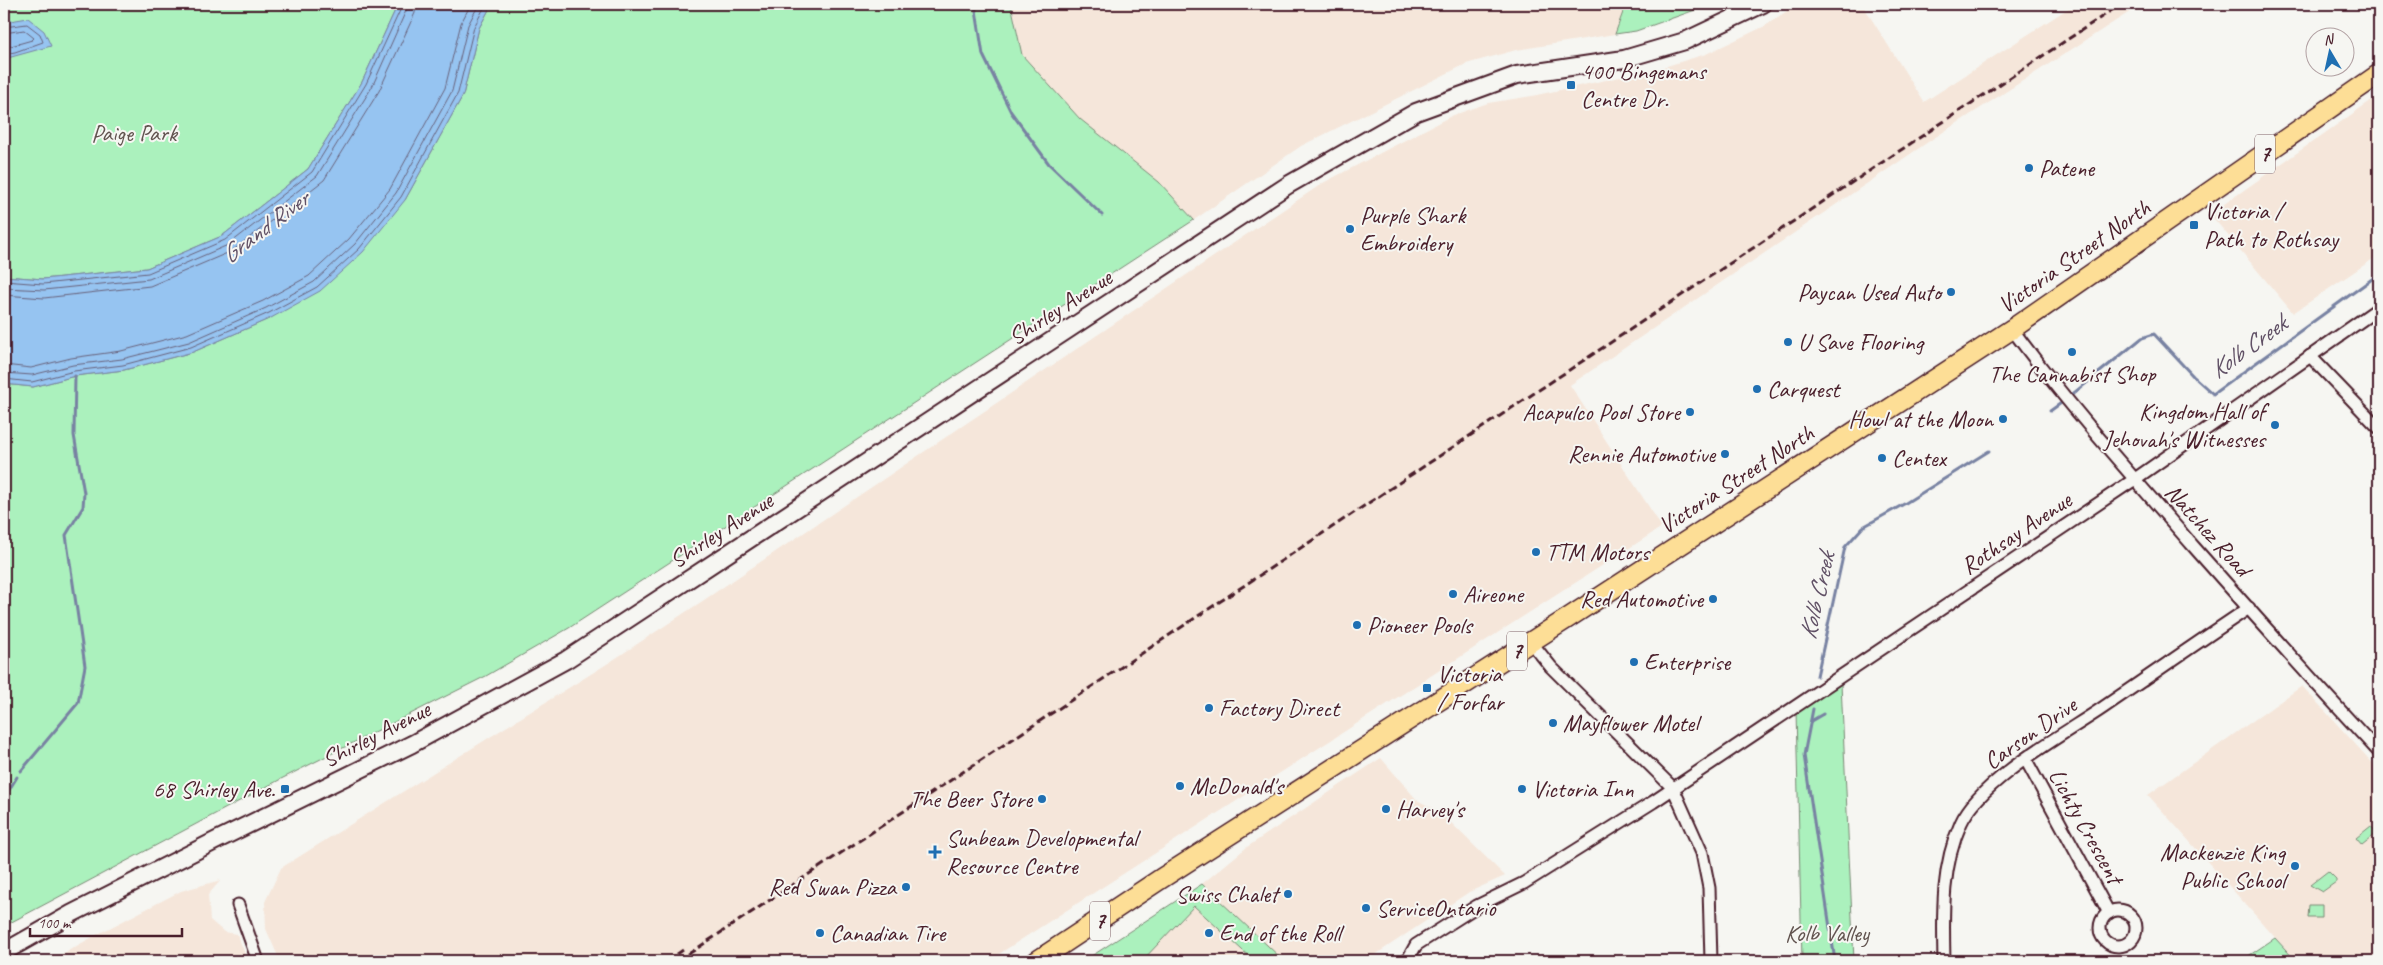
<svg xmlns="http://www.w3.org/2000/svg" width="2383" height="965" font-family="Caveat,sans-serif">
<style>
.built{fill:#f5e6da}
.green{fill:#abf1bd;stroke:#7a8874}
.water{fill:#96c4f1;stroke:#7882a2}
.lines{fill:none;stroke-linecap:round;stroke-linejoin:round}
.shore{stroke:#68617a;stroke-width:1}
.stream{stroke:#7882a2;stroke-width:3}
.street-casing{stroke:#4a1f2b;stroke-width:15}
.secondary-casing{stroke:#4a1f2b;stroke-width:20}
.primary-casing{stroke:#4a1f2b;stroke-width:22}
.street{stroke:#f6f6f2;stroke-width:11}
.secondary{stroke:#f6f6f2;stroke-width:16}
.primary{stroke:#fdde96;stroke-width:19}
.rail{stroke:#4a1f2b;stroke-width:3;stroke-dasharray:8 4;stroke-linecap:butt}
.poi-dot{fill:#1f6fb2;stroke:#f6f6f2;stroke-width:2}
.labels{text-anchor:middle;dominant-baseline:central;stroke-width:4;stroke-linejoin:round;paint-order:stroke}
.shield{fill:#f6f6f2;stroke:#7e6067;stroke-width:1}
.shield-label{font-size:22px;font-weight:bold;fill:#4a1f2b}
.poi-label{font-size:24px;fill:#4a1f2b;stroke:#f6f6f2;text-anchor:start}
.park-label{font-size:24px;fill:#625450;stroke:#f6f6f2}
.street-label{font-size:24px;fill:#4a1f2b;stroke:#f6f6f2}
.water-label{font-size:25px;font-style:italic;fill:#615166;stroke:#f6f6f2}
</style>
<rect width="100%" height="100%" fill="#f6f6f2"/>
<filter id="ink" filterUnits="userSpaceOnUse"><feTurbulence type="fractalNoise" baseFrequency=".02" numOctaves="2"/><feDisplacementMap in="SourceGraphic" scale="10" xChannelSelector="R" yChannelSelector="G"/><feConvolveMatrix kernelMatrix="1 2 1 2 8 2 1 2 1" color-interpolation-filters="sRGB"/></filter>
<g filter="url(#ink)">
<g class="built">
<path d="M1012,4h614l-11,30 -99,16 -50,14 -165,82 -107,74 -35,-38 -79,-63 -58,-64z"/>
<path d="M1797,4h65l62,98 151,-98h67l-211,136 -361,245 92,142 -674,434h-708l-14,-32 -1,-27 16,-34 329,-206 97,-64 616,-415 128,-67 37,-13 44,-7 125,-27 49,-15 59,-28z"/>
<path d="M2379,95v160l-86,58 -83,-99z"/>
<path d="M2302,686l77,84v191h-83l-148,-166z"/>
<path d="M1381,758l36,42 23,12 65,64 -36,16 -103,69h-282l118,-77 45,-37z"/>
<path d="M221,880l-13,15 2,25 14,12 13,2 11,27h-198l46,-26 85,-44z"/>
</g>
<g class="green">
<path d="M4,4h394l-36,78 -54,87 -86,67 -75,32 -104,11 -39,-3z"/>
<path d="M492,4h519l11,51 58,64 79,63 35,38 -625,408 -83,48 -205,103 -277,147v-542l29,3 42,-11 49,-6 69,-18 78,-34 134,-118 58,-105 16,-67z"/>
<path d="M1626,4h86l-76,27 -21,3z"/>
<path d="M1841,684l13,277h-52l-6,-250z"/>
<path d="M2371,826l6,7 -15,12 -6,-7z"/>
<path d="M2328,871l8,8v3l-14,10 -12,-7z"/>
<path d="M1202,884l82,77h-30l-60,-55 -52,55h-58z"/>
<path d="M2309,905h13v13h-14z"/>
<path d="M2275,938l21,23h-55z"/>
</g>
<g class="water">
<path d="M398,4h94l-13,24 -16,67 -58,105 -42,52 -43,39 -49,27 -78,34 -69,18 -49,6 -42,11 -29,-3v-108l39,3 104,-11 75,-32 86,-67 54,-87z"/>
<path d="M28,18l16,13 7,15 -47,13v-37z"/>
</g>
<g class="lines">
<g class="shore">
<path d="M4,27l23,-3 13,10 3,8 -28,10 -11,2"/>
<path d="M4,33l20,-3 10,8 -2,2 -28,8"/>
<path d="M4,281l39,3 105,-11 77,-33 87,-68 54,-88 37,-80"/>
<path d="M4,288l40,2 105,-11 79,-34 89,-69 55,-89 37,-83"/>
<path d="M4,295l40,3 106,-12 82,-35 92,-71 55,-89 36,-78 1,-9"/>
<path d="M4,365l27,3 40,-10 50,-7 66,-17 76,-33 46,-25 40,-37 41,-50 55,-101 16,-65 10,-19"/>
<path d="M4,373l28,2 41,-10 49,-6 67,-17 77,-34 48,-26 41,-38 41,-51 56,-102 16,-66 11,-21"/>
<path d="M4,379l28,3 42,-11 49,-6 68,-18 78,-34 48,-26 42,-38 42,-52 57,-104 16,-66 12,-23"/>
</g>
<g class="stream">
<path d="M975,4l8,51 28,57 38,52 53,51"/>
<path d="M2069,397l73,-59 12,-4 39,42 20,18 166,-120"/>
<path d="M2050,411l14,-10"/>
<path d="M1817,676l28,-129 18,-20 41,-23 85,-53"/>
<path d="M1813,709l-9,46 31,206"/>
<path d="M1811,721l12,-7"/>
<path d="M21,771l57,-68 7,-37 -19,-131 17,-28 1,-14 -10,-58 1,-59"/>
<path d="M4,798l13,-21"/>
</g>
<defs>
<g id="street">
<path d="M2012,329c56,76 120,147 182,218 61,69 122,138 185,205"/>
<path d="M2310,356l69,72"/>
<path d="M1531,642l20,25 122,121 29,65 7,35 2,73"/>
<path d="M2026,760l83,153"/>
<path d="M238,905l20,56"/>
<circle cx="2118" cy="928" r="18"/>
<path d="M1407,961l9,-16 61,-39 47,-23 129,-81 482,-323 244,-171"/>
<path d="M1944,961c-1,-46 -3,-94 17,-138 19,-42 98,-86 137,-112 50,-34 100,-69 151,-103"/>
</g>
<path id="secondary" d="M4,952l67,-38 146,-74 195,-96 154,-84 722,-475 128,-73 101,-37 107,-16 61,-18 78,-37"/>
<path id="primary" d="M1037,961l125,-83 406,-260 444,-289 367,-255"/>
</defs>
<use href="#street" class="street-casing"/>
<use href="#secondary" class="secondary-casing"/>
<use href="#primary" class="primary-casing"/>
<use href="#street" class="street"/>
<use href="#secondary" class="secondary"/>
<use href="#primary" class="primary"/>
<g class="rail">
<path d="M667,961l16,-11"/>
<path d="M678,961l1443,-957"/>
</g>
</g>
</g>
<g class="poi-dot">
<rect x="1566" y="80" width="10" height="10" rx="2.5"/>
<circle cx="2029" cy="168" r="5"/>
<rect x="2189" y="220" width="10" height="10" rx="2.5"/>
<circle cx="1350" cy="229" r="5"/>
<circle cx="1951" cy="292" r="5"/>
<circle cx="1788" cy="342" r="5"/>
<circle cx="2072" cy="352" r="5"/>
<circle cx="1757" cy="389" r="5"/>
<circle cx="1690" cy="412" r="5"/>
<circle cx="2003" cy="419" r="5"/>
<circle cx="2275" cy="425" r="5"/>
<circle cx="1725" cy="454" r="5"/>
<circle cx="1882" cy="458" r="5"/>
<circle cx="1536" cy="552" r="5"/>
<circle cx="1453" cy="594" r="5"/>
<circle cx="1713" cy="599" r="5"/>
<circle cx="1357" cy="625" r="5"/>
<circle cx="1634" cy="662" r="5"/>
<rect x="1422" y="683" width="10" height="10" rx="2.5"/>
<circle cx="1209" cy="708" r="5"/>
<circle cx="1553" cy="723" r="5"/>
<circle cx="1180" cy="786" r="5"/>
<rect x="280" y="784" width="10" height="10" rx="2.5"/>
<circle cx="1522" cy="789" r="5"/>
<circle cx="1042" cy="799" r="5"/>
<circle cx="1386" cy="809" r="5"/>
<path d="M932.5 844.5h5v5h5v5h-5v5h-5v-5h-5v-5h5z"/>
<circle cx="2295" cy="866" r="5"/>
<circle cx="906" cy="887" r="5"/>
<circle cx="1288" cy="894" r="5"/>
<circle cx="1366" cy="908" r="5"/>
<circle cx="820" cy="933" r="5"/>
<circle cx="1209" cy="933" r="5"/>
</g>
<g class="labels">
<g class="shield">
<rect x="2255" y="134.5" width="20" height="39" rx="4"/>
<rect x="1507" y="631.5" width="20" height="39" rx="4"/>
<rect x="1090" y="901.5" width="20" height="39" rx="4"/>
</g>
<g class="shield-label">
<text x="2265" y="154">7</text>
<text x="1517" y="651">7</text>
<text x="1100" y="921">7</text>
</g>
<g class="poi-label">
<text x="1581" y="71">400 Bingemans<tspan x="1581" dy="28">Centre Dr.</tspan></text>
<text x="2039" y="168">Patene</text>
<text x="2204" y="211">Victoria /<tspan x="2204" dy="28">Path to Rothsay</tspan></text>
<text x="1360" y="215">Purple Shark<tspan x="1360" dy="28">Embroidery</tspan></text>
<text x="1941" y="292" text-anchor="end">Paycan Used Auto</text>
<text x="1798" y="342">U Save Flooring</text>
<text x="2072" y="374" text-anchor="middle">The Cannabist Shop</text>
<text x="1767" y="389">Carquest</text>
<text x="2265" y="411" text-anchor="end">Kingdom Hall of<tspan x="2265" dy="28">Jehovah's Witnesses</tspan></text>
<text x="1680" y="412" text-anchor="end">Acapulco Pool Store</text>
<text x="1993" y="419" text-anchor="end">Howl at the Moon</text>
<text x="1715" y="454" text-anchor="end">Rennie Automotive</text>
<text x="1892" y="458">Centex</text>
<text x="1546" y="552">TTM Motors</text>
<text x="1463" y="594">Aireone</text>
<text x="1703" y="599" text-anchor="end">Red Automotive</text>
<text x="1367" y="625">Pioneer Pools</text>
<text x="1644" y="662">Enterprise</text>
<text x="1437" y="674">Victoria<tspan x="1437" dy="28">/ Forfar</tspan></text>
<text x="1219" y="708">Factory Direct</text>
<text x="1563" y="723">Mayflower Motel</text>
<text x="1190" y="786">McDonald's</text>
<text x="275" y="789" text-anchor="end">68 Shirley Ave.</text>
<text x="1532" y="789">Victoria Inn</text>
<text x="1032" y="799" text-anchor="end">The Beer Store</text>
<text x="1396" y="809">Harvey's</text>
<text x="946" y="838">Sunbeam Developmental<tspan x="946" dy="28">Resource Centre</tspan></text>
<text x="2285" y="852" text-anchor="end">Mackenzie King<tspan x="2285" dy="28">Public School</tspan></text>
<text x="896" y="887" text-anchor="end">Red Swan Pizza</text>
<text x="1278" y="894" text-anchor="end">Swiss Chalet</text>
<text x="1376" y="908">ServiceOntario</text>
<text x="830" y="933">Canadian Tire</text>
<text x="1219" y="933">End of the Roll</text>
</g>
<g class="park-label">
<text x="134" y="133">Paige Park</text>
<text x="1827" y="933">Kolb Valley</text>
</g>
<g class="street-label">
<text transform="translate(2074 256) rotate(-35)">Victoria Street North</text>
<text transform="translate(1060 307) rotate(-33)">Shirley Avenue</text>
<text transform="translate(1736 479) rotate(-33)">Victoria Street North</text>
<text transform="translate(721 530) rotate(-33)">Shirley Avenue</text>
<text transform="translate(2208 530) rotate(48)">Natchez Road</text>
<text transform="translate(2016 533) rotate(-34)">Rothsay Avenue</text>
<text transform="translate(2030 733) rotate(-35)">Carson Drive</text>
<text transform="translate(376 734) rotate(-27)">Shirley Avenue</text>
<text transform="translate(2086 826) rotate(61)">Lichty Crescent</text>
</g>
<g class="water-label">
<text transform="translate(265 227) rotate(-37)">Grand River</text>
<text transform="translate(2248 347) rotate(-36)">Kolb Creek</text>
<text transform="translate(1817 596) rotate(-77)">Kolb Creek</text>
</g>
</g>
<rect width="2383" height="965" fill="none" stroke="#f6f6f2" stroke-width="20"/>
<rect x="10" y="10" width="2363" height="945" fill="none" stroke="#4a1f2b" stroke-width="2" filter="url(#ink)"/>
<g transform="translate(2330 52) rotate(351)"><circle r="24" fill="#f6f6f2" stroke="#b1a0a2"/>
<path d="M0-4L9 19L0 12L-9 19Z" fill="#1f6fb2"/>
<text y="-8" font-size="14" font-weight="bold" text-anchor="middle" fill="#4a1f2b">N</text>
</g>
<path d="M30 928v8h152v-8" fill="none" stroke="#4a1f2b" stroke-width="2.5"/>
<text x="38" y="928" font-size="15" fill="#4a1f2b" stroke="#f6f6f2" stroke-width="4" paint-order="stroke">100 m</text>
</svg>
